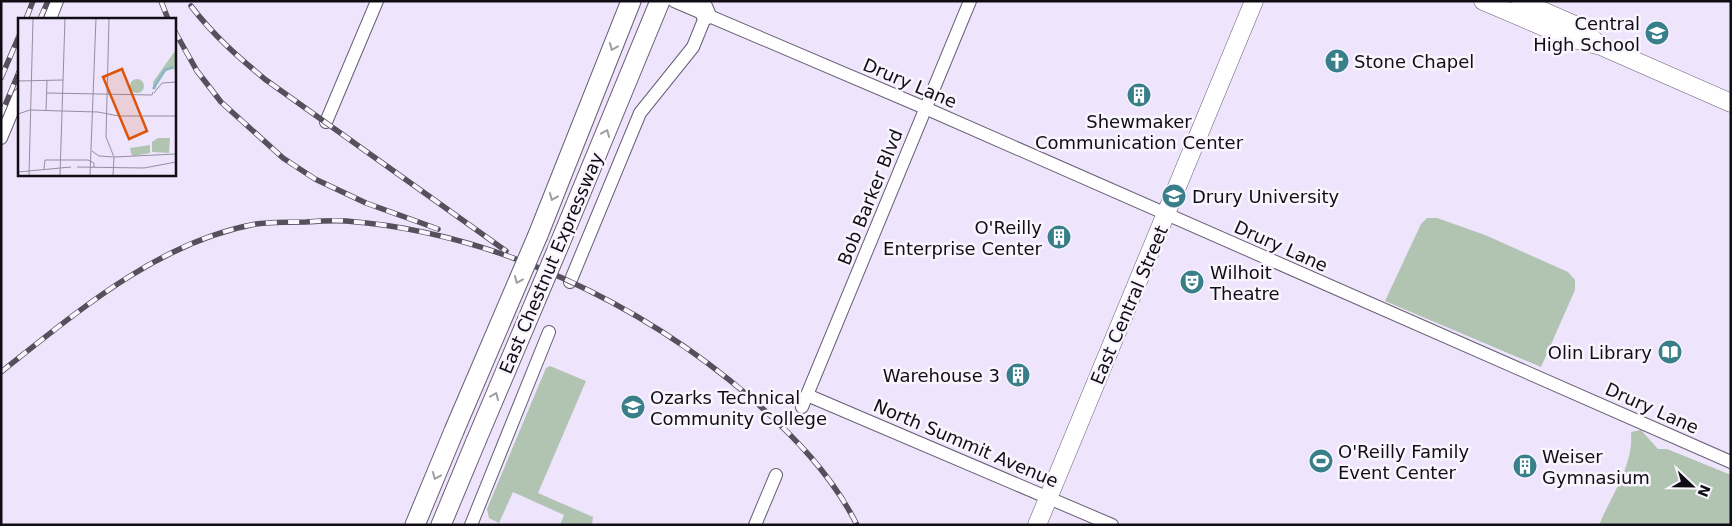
<svg xmlns="http://www.w3.org/2000/svg" width="1732" height="526" font-family="'DejaVu Sans',sans-serif">
<style>
.green{fill:#b0c4b1}
.lines{fill:none;stroke-linecap:round;stroke-linejoin:round}
.street-casing{stroke:#675e73;stroke-width:14}
.secondary-casing{stroke:#675e73;stroke-width:19}
.primary-casing{stroke:#675e73;stroke-width:21}
.street{stroke:#fff;stroke-width:12}
.secondary{stroke:#fff;stroke-width:18}
.primary{stroke:#fff;stroke-width:19}
.rail-casing{stroke:#56505d;stroke-width:5.5}
.rail{stroke:#f9f5fe;stroke-width:4;stroke-dasharray:11;stroke-linecap:butt}
.primary-bridge-casing{stroke:#675e73;stroke-width:21;stroke-linecap:butt}
.primary-bridge{stroke:#fff;stroke-width:19}
.oneway{stroke:#a09ea1}
.labels{text-anchor:middle;dominant-baseline:central;stroke-width:5;stroke-linejoin:round;paint-order:stroke}
.poi-label{font-size:18px;fill:#110d15;stroke:#f9f5fe;text-anchor:start}
.street-label{font-size:18px;fill:#110d15;stroke:#f9f5fe}
.inset-river{fill:none;stroke:#88b6c8;stroke-width:2.5}
.inset-road{fill:none;stroke:#968ea0;stroke-width:1}
.view{fill:#dd550c;fill-opacity:0.15;stroke:#dd550c;stroke-width:2.5}
.inset-edge{fill:none;stroke:#110d15;stroke-width:2.5}
</style>
<rect width="100%" height="100%" fill="#eee4fc"/>
<g class="green">
<path d="M1427,218h10l48,17 83,37 7,8v10l-34,77 -156,-66 36,-77z"/>
<path d="M550,366l36,15 -48,112 55,24 -1,8h-32l4,-10 -51,-23 -14,31 -10,-5 -2,-9 59,-141z"/>
<path d="M1641,430l17,19h9l64,26v50h-132c12,-29 35,-60 32,-93z"/>
</g>
<g class="lines">
<defs>
<g id="street">
<path d="M674,1l251,107 806,354"/>
<path d="M50,19l7,-18"/>
<path d="M326,122l51,-121"/>
<path d="M1,138l18,-43"/>
<path d="M570,282l70,-169 53,-66 13,-32"/>
<path d="M807,395l305,130"/>
<path d="M802,407l168,-406"/>
<path d="M471,525l78,-193"/>
<path d="M755,525l21,-50"/>
</g>
<g id="secondary">
<path d="M1483,1l87,37 31,8 130,57"/>
<path d="M1520,1l57,25 19,16"/>
<path d="M1037,525l217,-524"/>
</g>
<g id="primary">
<path d="M700,1l6,14"/>
<path d="M538,235l93,-234"/>
<path d="M560,243l100,-242"/>
<path d="M415,525l39,-94"/>
<path d="M441,525l35,-84"/>
</g>
</defs>
<use href="#street" class="street-casing"/>
<use href="#secondary" class="secondary-casing"/>
<use href="#primary" class="primary-casing"/>
<use href="#street" class="street"/>
<use href="#secondary" class="secondary"/>
<use href="#primary" class="primary"/>
<defs>
<g id="rail">
<path d="M161,1l7,18"/>
<path d="M191,6c22,29 47,51 75,74l240,171"/>
<path d="M26,19l7,-18"/>
<path d="M40,19l8,-18"/>
<path d="M174,30l23,41 24,31 62,56 32,21 51,24 72,26"/>
<path d="M1,78l18,-42"/>
<path d="M1,115l18,-43"/>
<path d="M1,372c76,-60 157,-130 255,-148 16,-2 34,-2 50,-2 13,-1 27,-2 40,-1 147,11 295,82 405,177 42,37 81,77 106,127"/>
</g>
</defs>
<use href="#rail" class="rail-casing"/>
<use href="#rail" class="rail"/>
<defs>
<g id="primary-bridge">
<path d="M454,431l84,-196"/>
<path d="M476,441l84,-198"/>
</g>
</defs>
<use href="#primary-bridge" class="primary-bridge-casing"/>
<use href="#primary-bridge" class="primary-bridge"/>
</g>
<defs><path id="oneway-chevron" d="M-2-3.5L2.5 0L-2 3.5" fill="none" stroke-width="1.6" stroke-linecap="round" stroke-linejoin="round" transform="scale(1.25)"/></defs>
<g class="oneway">
<use href="#oneway-chevron" transform="translate(613 47) rotate(112)"/>
<use href="#oneway-chevron" transform="translate(606 133) rotate(-68)"/>
<use href="#oneway-chevron" transform="translate(553 197) rotate(112)"/>
<use href="#oneway-chevron" transform="translate(518 280) rotate(113)"/>
<use href="#oneway-chevron" transform="translate(495 396) rotate(-67)"/>
<use href="#oneway-chevron" transform="translate(436 476) rotate(113)"/>
</g>
<defs>
<symbol id="school-disc" viewBox="-11 -11 22 22"><circle r="9.5" fill="#397f8a" stroke="#f9f5fe"/><path d="M0-5L7-2L0 1L-7-2ZM-4 1L0 2.5L4 1V4Q0 6-4 4Z" fill="#fff"/></symbol>
<symbol id="church-disc" viewBox="-11 -11 22 22"><circle r="9.5" fill="#397f8a" stroke="#f9f5fe"/><path d="M-1.2-6h2.4v3.5h3.3v2.4h-3.3V6h-2.4V-.1h-3.3v-2.4h3.3Z" fill="#fff"/></symbol>
<symbol id="building-disc" viewBox="-11 -11 22 22"><circle r="9.5" fill="#397f8a" stroke="#f9f5fe"/><path d="M-4-6H4V6H1V3H-1V6H-4ZM-2.5-4.3h1.7v1.8h-1.7ZM.8-4.3h1.7v1.8H.8ZM-2.5-1h1.7V.8h-1.7ZM.8-1h1.7V.8H.8Z" fill="#fff"/></symbol>
<symbol id="university-disc" viewBox="-11 -11 22 22"><circle r="9.5" fill="#397f8a" stroke="#f9f5fe"/><path d="M0-5L7-2L0 1L-7-2ZM-4 1L0 2.5L4 1V4Q0 6-4 4Z" fill="#fff"/></symbol>
<symbol id="theatre-disc" viewBox="-11 -11 22 22"><circle r="9.5" fill="#397f8a" stroke="#f9f5fe"/><path d="M-5-5.5Q0-4 5-5.5V0Q5 5 0 6Q-5 5-5 0ZM-3.3-2.5H-1v1.5H-3.3ZM1-2.5H3.3v1.5H1ZM-2.8 1Q0 5.5 2.8 1Z" fill="#fff"/></symbol>
<symbol id="library-disc" viewBox="-11 -11 22 22"><circle r="9.5" fill="#397f8a" stroke="#f9f5fe"/><path d="M-6-4Q-3-5.5-.7-3.5V5Q-3 3-6 4ZM6-4Q3-5.5 .7-3.5V5Q3 3 6 4Z" fill="#fff"/></symbol>
<symbol id="stadium-disc" viewBox="-11 -11 22 22"><circle r="9.5" fill="#397f8a" stroke="#f9f5fe"/><path d="M0-5a6.5 5 0 1 0 0 10a6.5 5 0 1 0 0-10ZM-3.5-1.8h7v3.6h-7Z" fill="#fff"/></symbol>
</defs>
<g fill-rule="evenodd">
<use href="#school-disc" x="1643" y="19" width="28" height="28"/>
<use href="#church-disc" x="1323" y="47" width="28" height="28"/>
<use href="#building-disc" x="1125" y="81" width="28" height="28"/>
<use href="#university-disc" x="1160" y="182" width="28" height="28"/>
<use href="#building-disc" x="1045" y="223" width="28" height="28"/>
<use href="#theatre-disc" x="1178" y="268" width="28" height="28"/>
<use href="#library-disc" x="1656" y="338" width="28" height="28"/>
<use href="#building-disc" x="1004" y="361" width="28" height="28"/>
<use href="#university-disc" x="619" y="393" width="28" height="28"/>
<use href="#stadium-disc" x="1307" y="447" width="28" height="28"/>
<use href="#building-disc" x="1511" y="452" width="28" height="28"/>
</g>
<g class="labels">
<g class="poi-label">
<text x="1640" y="23" text-anchor="end">Central<tspan x="1640" dy="21">High School</tspan></text>
<text x="1354" y="61">Stone Chapel</text>
<text x="1139" y="121" text-anchor="middle">Shewmaker<tspan x="1139" dy="21">Communication Center</tspan></text>
<text x="1192" y="196">Drury University</text>
<text x="1042" y="227" text-anchor="end">O'Reilly<tspan x="1042" dy="21">Enterprise Center</tspan></text>
<text x="1210" y="272">Wilhoit<tspan x="1210" dy="21">Theatre</tspan></text>
<text x="1652" y="352" text-anchor="end">Olin Library</text>
<text x="1000" y="375" text-anchor="end">Warehouse 3</text>
<text x="650" y="397">Ozarks Technical<tspan x="650" dy="21">Community College</tspan></text>
<text x="1338" y="451">O'Reilly Family<tspan x="1338" dy="21">Event Center</tspan></text>
<text x="1542" y="456">Weiser<tspan x="1542" dy="21">Gymnasium</tspan></text>
</g>
<g class="street-label">
<text transform="translate(910 83) rotate(23)">Drury Lane</text>
<text transform="translate(870 197) rotate(-68)">Bob Barker Blvd</text>
<text transform="translate(1281 246) rotate(24)">Drury Lane</text>
<text transform="translate(551 263) rotate(-67)">East Chestnut Expressway</text>
<text transform="translate(1129 305) rotate(-67)">East Central Street</text>
<text transform="translate(1652 408) rotate(24)">Drury Lane</text>
<text transform="translate(966 443) rotate(23)">North Summit Avenue</text>
</g>
</g>
<g transform="translate(18 18)">
<rect width="158" height="158" fill="#eee4fc"/>
<path d="M157,33v21l-1,-3 -7,1 -10,12 -1,7h-3v-7zM112 68a7 7 0 1 1 14 0a7 7 0 1 1-14 0ZM140,120h12l-1,15 -17,-1v-10zM132,127v8l-17,3 -2,-3 -1,-5z" fill="#b0c4b1"/>
<path class="inset-river" d="M135,71l12,-19 8,-3"/>
<path class="inset-road" d="M91,0l-3,119 8,20 -1,18M0,63l45,-1M29,75l105,2 1,-3M136,75l8,-10 14,-1M28,92l1,-30M0,96l12,-4 32,1 36,1 21,4h57M74,133l7,5 14,1M96,139l62,-3M59,149l67,1 32,-6M26,151l1,-9h43l6,3v5M0,154l53,-5M11,157l4,-157M42,157l5,-157M72,157l6,-157"/>
<path class="view" d="M104,51l25,62 -18,8 -26,-62z"/>
<rect width="158" height="158" class="inset-edge"/>
</g>
<rect width="1732" height="526" fill="none" stroke="#110d15" stroke-width="5"/>
<g transform="translate(1692 486) rotate(112)" stroke="#f9f5fe" stroke-width="4" paint-order="stroke">
<path d="M0-4L9 19L0 12L-9 19Z" fill="#110d15"/>
<text y="-8" font-size="14" font-weight="bold" text-anchor="middle" fill="#110d15">N</text>
</g>
</svg>
